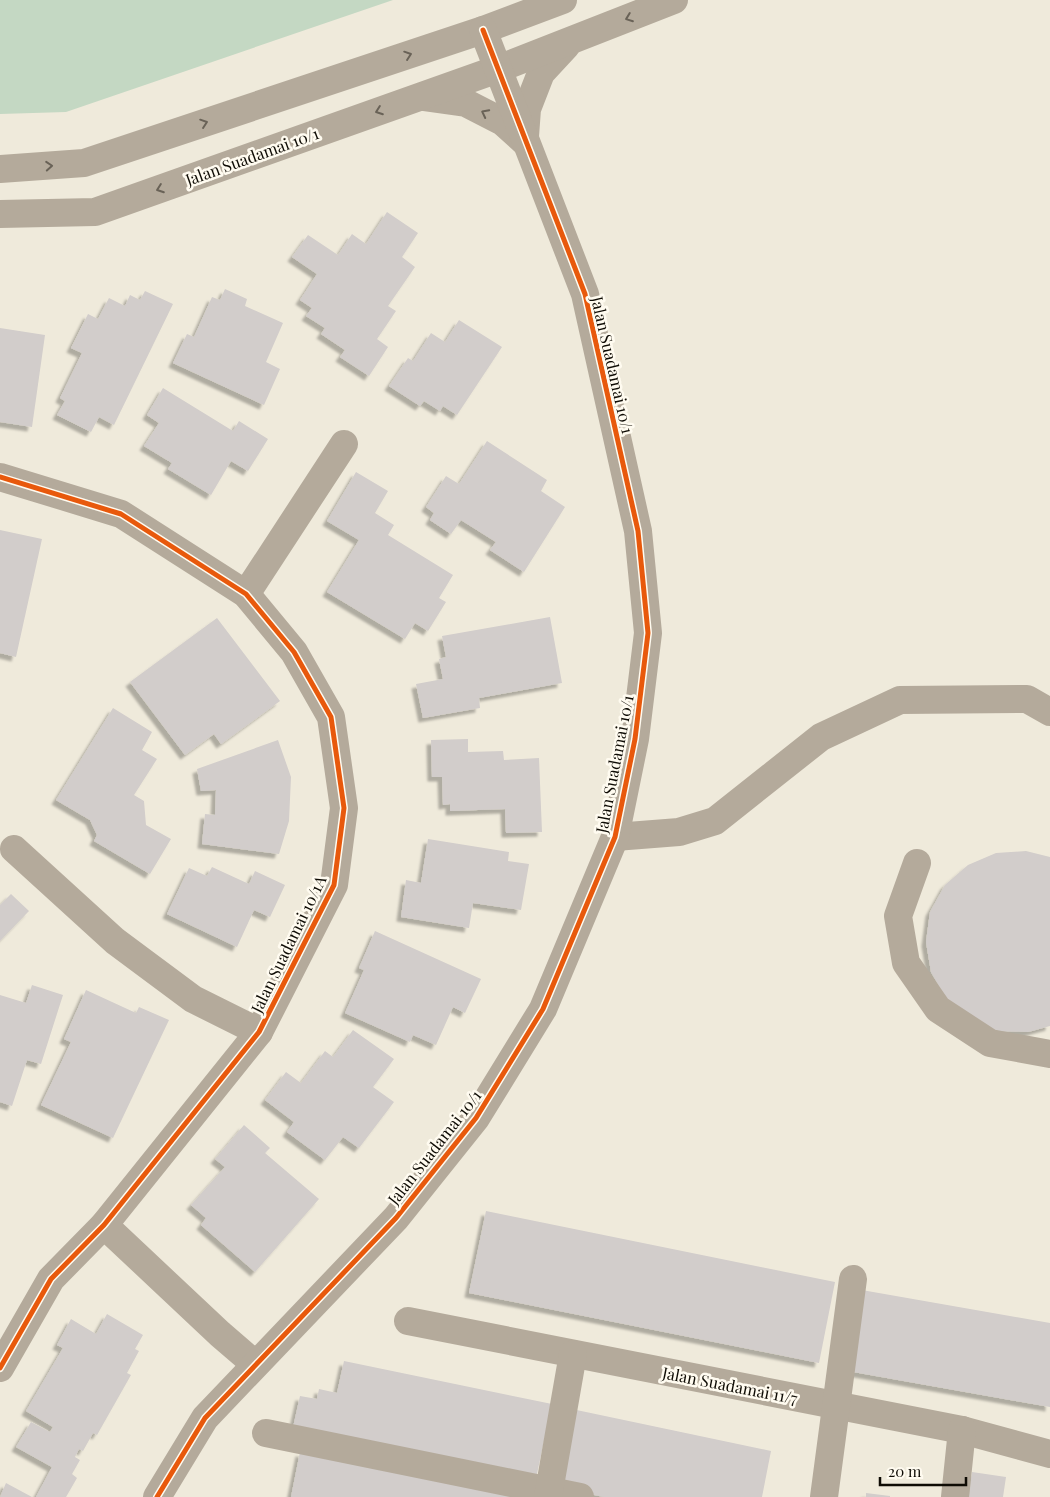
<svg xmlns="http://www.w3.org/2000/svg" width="1050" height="1497" font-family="'Playfair Display',serif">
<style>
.green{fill:#c4d8c3}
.building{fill:#d2cdcb;filter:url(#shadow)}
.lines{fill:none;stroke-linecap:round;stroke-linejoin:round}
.minor{stroke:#b4aa9b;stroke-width:28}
.cycleway-casing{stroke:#fffbf0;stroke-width:8}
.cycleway{stroke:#e8590c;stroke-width:5}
.oneway{stroke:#696257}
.labels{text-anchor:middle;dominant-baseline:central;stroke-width:5;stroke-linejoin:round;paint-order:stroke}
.street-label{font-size:16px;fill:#0e0b04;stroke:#fffbf0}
</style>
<defs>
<filter id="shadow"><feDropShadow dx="-4.5" dy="4.5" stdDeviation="1" flood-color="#0004"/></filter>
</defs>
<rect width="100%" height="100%" fill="#efeadb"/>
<path class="green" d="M0,0h393l-327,112 -66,2z"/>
<g class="building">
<path d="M387,212l31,21 -16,24 13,10 -27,39 8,5 -19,28 11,8 -19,29 -29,-19 5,-7 -24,-16 4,-6 -19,-12 6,-8 -12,-8 17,-26 -25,-17 16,-22 30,20 14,-21 14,10z"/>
<path d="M225,289l22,10 -2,7 38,17 -17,39 14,7 -16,36 -91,-42 14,-29 7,3 18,-40 8,3z"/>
<path d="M145,291l28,13 -59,121 -15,-8 -8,15 -34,-17 8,-14 -5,-3 22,-45 -11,-5 17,-34 10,5 11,-21 16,8 5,-11 10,5z"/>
<path d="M459,320l43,27 -45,68 -14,-9 -3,5 -16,-10 -4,5 -31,-20 19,-28 5,3 18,-28 14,9z"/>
<path d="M0,328l45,7 -13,92 -32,-5z"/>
<path d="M163,388l70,43 6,-10 29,18 -20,32 -17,-10 -20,34 -43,-26 4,-6 -28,-17 15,-23 -12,-8z"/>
<path d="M487,441l60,39 -6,11 24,16 -41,65 -34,-22 6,-8 -35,-22 -10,14 -21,-14 4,-7 -8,-6 20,-31 13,8z"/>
<path d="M356,472l32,19 -13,22 19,12 -6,10 65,40 -14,23 7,4 -18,29 -13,-8 -10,16 -78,-47 32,-52 -32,-19z"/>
<path d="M0,530l42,9 -26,118 -16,-4z"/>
<path d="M550,617l12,66 -83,15 1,10 -57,10 -7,-34 27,-5 -4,-20 7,-2 -4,-21z"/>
<path d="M217,618l63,83 -59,43 -7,-10 -29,21 -55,-73z"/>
<path d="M113,708l39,24 -10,18 15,9 -23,36 10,6 2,24 25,14 -21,35 -56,-33 3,-6 -7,-15 -34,-20z"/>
<path d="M468,739v13l35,-1 1,9 35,-2 3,74 -36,1 -1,-24 -55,2v-7l-7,1 -1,-28h-10l-1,-37z"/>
<path d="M278,740l13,37 -2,44 -10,33 -77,-10 3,-30 10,1 1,-25 -15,1 -4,-22z"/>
<path d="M428,839l81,13 -1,9 21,3 -8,46 -48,-7 -4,25 -68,-11 5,-37 15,3z"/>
<path d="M1026,851l24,6v169l-22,6 -30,-1 -29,-12 -23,-21 -15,-26 -5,-30 4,-30 15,-27 23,-20 28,-12z"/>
<path d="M212,867l37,17 6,-13 30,14 -15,32 -16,-7 -17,37 -70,-33 22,-46 18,8z"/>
<path d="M11,894l18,17 -29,30v-36z"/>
<path d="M375,931l106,48 -16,34 -12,-6 -17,38 -23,-10 -3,7 -65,-29 19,-43 -5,-2z"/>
<path d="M32,985l31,10 -22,69 -14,-4 -15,46 -12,-4v-107l26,8z"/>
<path d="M86,990l50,23 3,-6 30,13 -56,118 -72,-33 30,-63 -7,-3z"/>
<path d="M353,1030l41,29 -21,28 21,15 -35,46 -16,-11 -18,23 -38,-28 7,-10 -29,-22 21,-28 15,11 24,-32 8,6z"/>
<path d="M244,1125l26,23 -5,5 54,46 -64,73 -54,-47 5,-7 -15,-13 34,-38 -10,-8z"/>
<path d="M486,1211l349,71 -16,81 -350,-70z"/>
<path d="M856,1289l194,34v84l-208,-37z"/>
<path d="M107,1314l36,21 -8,14 4,2 -12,22 4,2 -34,60 -4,-2 -10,18 -4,-2 -4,8 5,3 -8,14 5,4 -11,19h-30l16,-30 -36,-20 15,-25 19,10 3,-5 -27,-16 37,-63 -6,-3 14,-26 25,15z"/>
<path d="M344,1361l208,43 -17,79 -243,-51 8,-36 17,3 2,-10 18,4z"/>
<path d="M567,1408l204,43 -9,46h-158l-53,-11z"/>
<path d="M300,1452l215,45h-224z"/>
<path d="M972,1472l34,5 -3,20h-34z"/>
<path d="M6,1483l26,14h-32z"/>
<path d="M866,1493l24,3v1h-24z"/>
</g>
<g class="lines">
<g class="minor">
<path d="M423,97l43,6 37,19 21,19"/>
<path d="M525,136l2,-27 14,-36 25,-27"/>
<path d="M0,169l84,-6 399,-133 80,-30"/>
<path d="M0,214l95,-2 403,-143 176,-69"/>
<path d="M0,477l121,37 125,80 48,58 37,65 13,91 -10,77 -75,147 -155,193 -53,54 -51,89"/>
<path d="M246,594l98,-150"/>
<path d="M615,837l64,-5 36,-11 106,-84 79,-37 127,-1 23,13"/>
<path d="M14,849l101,92 78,58 66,33"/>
<path d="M917,863l-19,53 8,47 32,46 52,34 60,11"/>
<path d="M104,1225l116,109 35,30"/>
<path d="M408,1321l554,109 88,24"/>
<path d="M266,1433l314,64"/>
<path d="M157,1497l48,-79 191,-200 80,-100 67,-109 72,-172 20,-98 13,-106 -10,-102 -53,-237 -102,-264"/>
<path d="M548,1497l25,-143"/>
<path d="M824,1497l29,-218"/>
<path d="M955,1497l7,-67"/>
</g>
<defs>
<g id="cycleway">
<path d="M0,477l121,37 125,80 48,58 37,65 13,91 -10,77 -75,147 -155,193 -53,54 -51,89"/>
<path d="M157,1497l48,-79 191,-200 80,-100 67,-109 72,-172 20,-98 13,-106 -10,-102 -53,-237 -102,-264"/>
</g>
</defs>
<use href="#cycleway" class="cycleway-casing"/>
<use href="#cycleway" class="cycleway"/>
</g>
<defs><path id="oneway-chevron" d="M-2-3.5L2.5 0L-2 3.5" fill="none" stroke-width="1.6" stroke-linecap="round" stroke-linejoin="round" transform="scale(1.25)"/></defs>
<g class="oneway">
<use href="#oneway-chevron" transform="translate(629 18) rotate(159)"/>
<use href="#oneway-chevron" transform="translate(408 55) rotate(-19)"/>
<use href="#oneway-chevron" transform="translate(379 111) rotate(160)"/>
<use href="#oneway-chevron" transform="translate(485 113) rotate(-153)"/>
<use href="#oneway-chevron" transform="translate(204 123) rotate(-19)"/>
<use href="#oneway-chevron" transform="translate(49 166) rotate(-4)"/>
<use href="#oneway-chevron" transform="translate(160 189) rotate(160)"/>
</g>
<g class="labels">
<g class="street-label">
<text transform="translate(252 156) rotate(-20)">Jalan Suadamai 10/1</text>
<text transform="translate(613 365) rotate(77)">Jalan Suadamai 10/1</text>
<text transform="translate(614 764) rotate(-79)">Jalan Suadamai 10/1</text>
<text transform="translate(288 944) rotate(-64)">Jalan Suadamai 10/1A</text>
<text transform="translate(434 1147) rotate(-52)">Jalan Suadamai 10/1</text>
<text transform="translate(730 1385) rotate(11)">Jalan Suadamai 11/7</text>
</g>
</g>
<path d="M880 1477v8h86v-8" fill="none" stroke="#0e0b04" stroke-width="2.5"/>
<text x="888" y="1477" font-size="15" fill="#0e0b04" stroke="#fffbf0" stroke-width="4" paint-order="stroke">20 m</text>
</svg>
